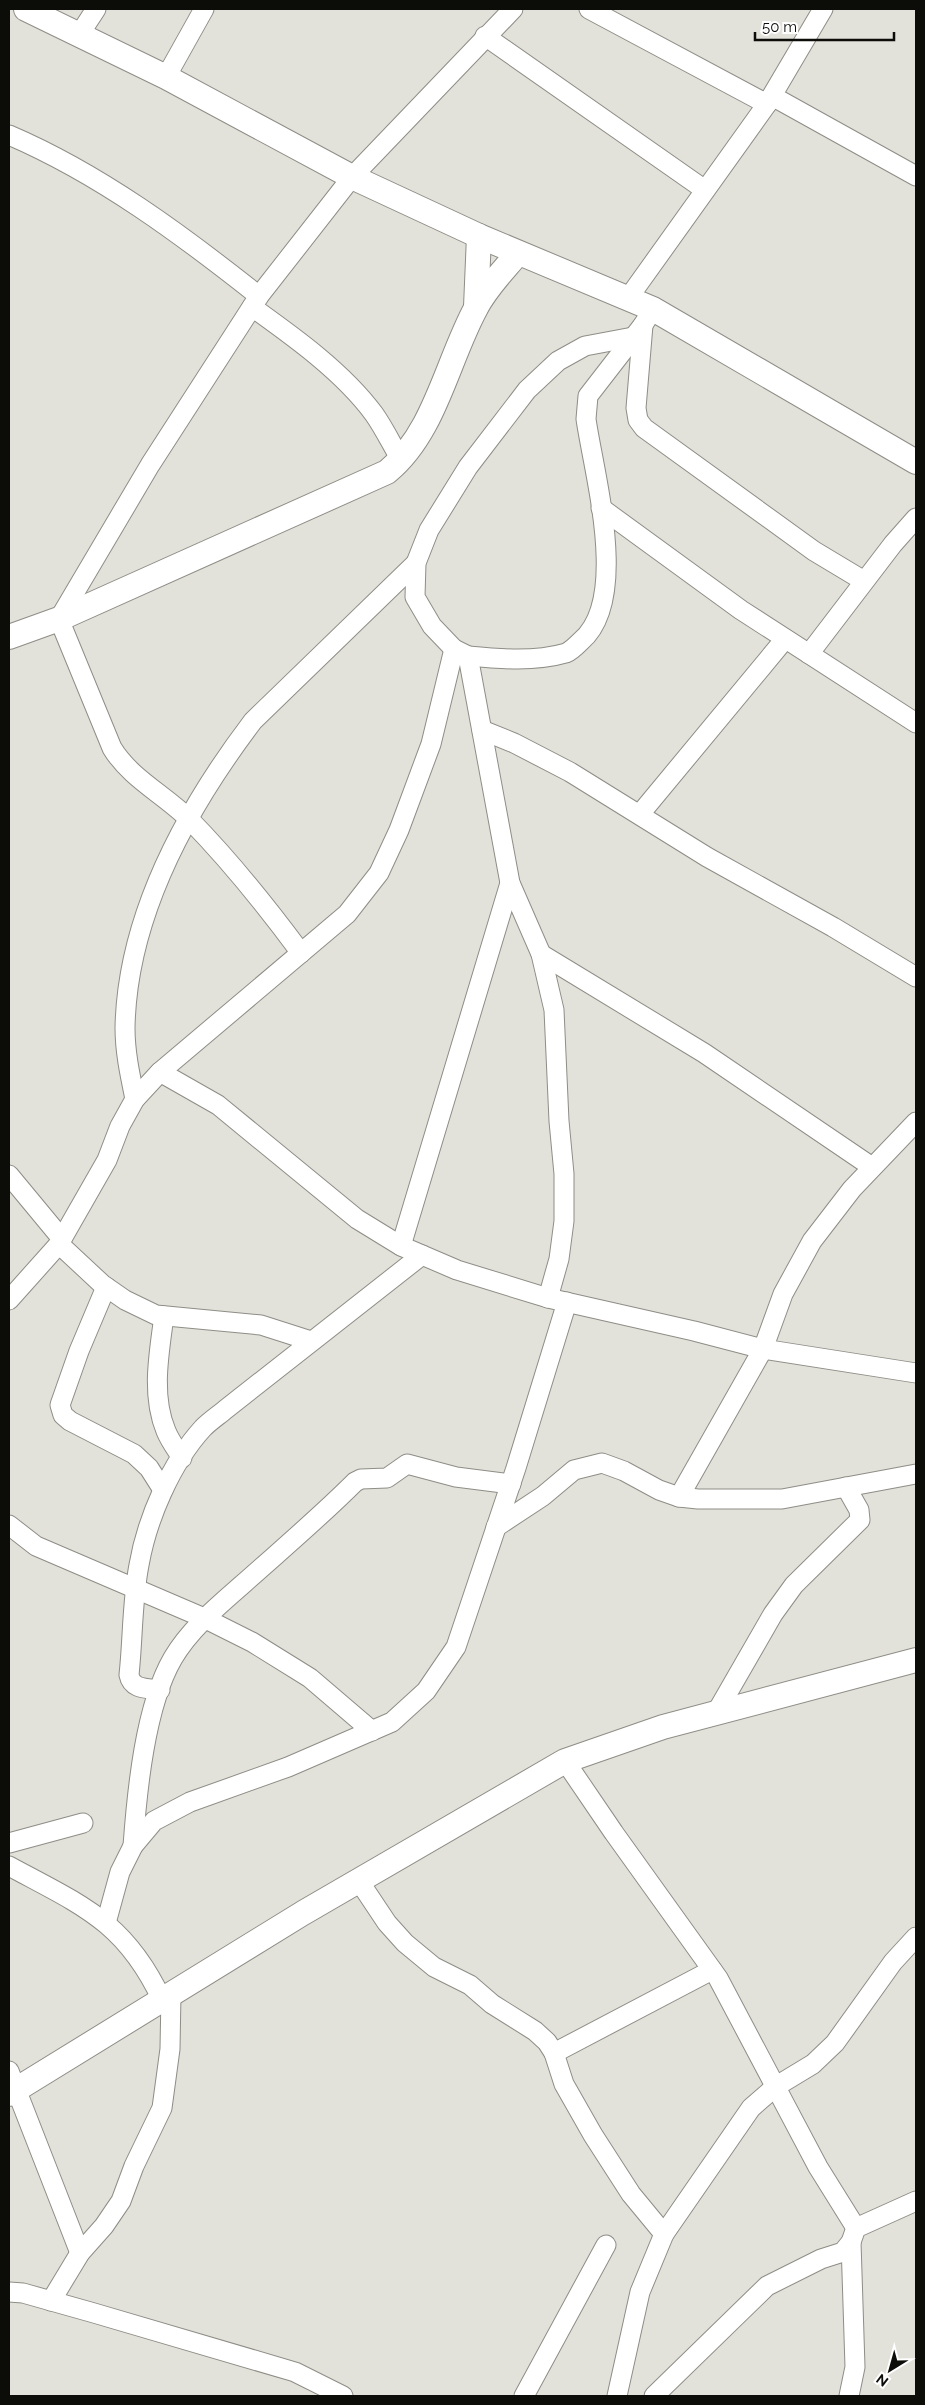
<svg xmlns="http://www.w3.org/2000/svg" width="925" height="2405" font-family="Raleway,sans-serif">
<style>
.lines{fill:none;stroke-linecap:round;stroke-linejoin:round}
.minor-casing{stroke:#8e8d86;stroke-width:21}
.tertiary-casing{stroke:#8e8d86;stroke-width:26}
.minor{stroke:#fff;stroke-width:19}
.tertiary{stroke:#fff;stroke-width:24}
</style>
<rect width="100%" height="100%" fill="#e2e1da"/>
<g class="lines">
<defs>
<g id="minor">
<path d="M589,9l178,95"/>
<path d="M79,35l17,-26"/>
<path d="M485,36l220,154"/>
<path d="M166,77l38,-68"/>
<path d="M772,96l144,80"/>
<path d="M9,135c91,39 173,100 250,161"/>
<path d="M629,297l138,-193 56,-95"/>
<path d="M252,307c42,30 91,65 122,107 10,14 18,31 27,46"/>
<path d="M643,325l-7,83 2,12 6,8 170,123 50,30"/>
<path d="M601,508l140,102 175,113"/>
<path d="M809,654l84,-110 23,-26"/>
<path d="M468,656c32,3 67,6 98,-3 5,-2 11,-8 15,-12 49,-42 13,-166 5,-222l2,-23 55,-71 10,-16"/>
<path d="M482,730l32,13 56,29 137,85 126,70 83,50"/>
<path d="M640,814l145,-175"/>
<path d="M301,953c-34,-46 -70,-91 -111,-133 -25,-25 -60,-42 -78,-72l-53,-129 91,-154 109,-169 93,-119 161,-168"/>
<path d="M541,954l163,99 168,114"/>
<path d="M160,1072l58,33 139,114 44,27 56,24 91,28 146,33 69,18 153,24"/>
<path d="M135,1099c-5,-24 -10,-47 -10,-71 2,-112 62,-220 128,-307l163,-158"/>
<path d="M9,1175l53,64"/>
<path d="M59,1244l43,40 23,16 31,15 105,10 50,16"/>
<path d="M401,1246l109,-363"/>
<path d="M106,1287l-27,64 -19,54 3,10 7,6 64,33 15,14 14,22"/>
<path d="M548,1298l11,-39 5,-38v-47l-5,-53 -5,-111 -13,-56 -31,-71 -42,-227 -14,-7 -22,-23 -17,-29 1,-34 13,-33 39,-63 59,-77 31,-29 27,-15 48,-9"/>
<path d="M9,1300l50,-56 48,-84 13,-34 15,-27 25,-27 187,-158 32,-41 20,-43 32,-86 23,-95"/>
<path d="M164,1316c-5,38 -13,79 2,115 4,10 11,19 16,27"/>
<path d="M679,1497l84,-148 20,-55 29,-53 40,-52 64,-67"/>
<path d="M9,1525l27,21 168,72 48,24 58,36 62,53"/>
<path d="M496,1527l47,-31 31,-26 28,-7 22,8 35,19 20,7 19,2h84l134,-25"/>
<path d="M160,1690c-13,-2 -28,0 -31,-15 4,-37 3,-74 10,-110 8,-46 32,-102 64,-137 7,-7 16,-13 23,-19l196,-154"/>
<path d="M716,1713l57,-99 21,-29 66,-65 -1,-10 -13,-23"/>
<path d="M565,1761l49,72 104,145 100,189 38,61"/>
<path d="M9,1843l74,-20"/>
<path d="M133,1846c4,-55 12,-140 40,-188 17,-29 45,-52 70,-74 38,-34 76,-66 112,-102l6,-3 26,-1 20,-14 49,13 55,7"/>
<path d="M9,1866c72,39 116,55 153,134"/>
<path d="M359,1881l28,42 18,20 29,24 36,18 22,19 43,27 12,11 7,11 10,31 29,51 38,59 33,40"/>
<path d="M106,1923l14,-51 13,-26 21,-25 36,-19 98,-35 104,-45 34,-31 30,-44 60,-179 51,-166"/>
<path d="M554,2053l158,-83"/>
<path d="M9,2071l71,182"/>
<path d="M9,2292l14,1 71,20 201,59 48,24"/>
<path d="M51,2301l29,-48 24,-27 17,-25 13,-35 28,-58 8,-59 1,-55"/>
<path d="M524,2396l82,-151"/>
<path d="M617,2396l23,-104 24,-58 87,-126 24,-21 38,-23 22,-21 58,-81 23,-25"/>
<path d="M654,2396l113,-110 54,-27 22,-7 8,-10 5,-14 60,-27"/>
<path d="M849,2396l6,-29 -4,-125"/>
</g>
<g id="tertiary">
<path d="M26,9l140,68 186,100 127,59 174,73 263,153"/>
<path d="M476,307l3,-71"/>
<path d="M9,637l50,-18 328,-147c48,-39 60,-111 89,-164 10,-20 28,-38 42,-55"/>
<path d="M9,2094l294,-181 262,-152 98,-34 253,-67"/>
</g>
</defs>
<use href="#minor" class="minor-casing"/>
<use href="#tertiary" class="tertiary-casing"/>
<use href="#minor" class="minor"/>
<use href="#tertiary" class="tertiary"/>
</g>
<rect width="925" height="2405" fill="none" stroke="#0c0c09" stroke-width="20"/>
<g transform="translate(890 2370) rotate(217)" stroke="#ffffff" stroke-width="4" paint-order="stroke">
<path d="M0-4L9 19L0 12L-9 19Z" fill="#0c0c09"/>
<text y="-8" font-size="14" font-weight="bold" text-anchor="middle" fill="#0c0c09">N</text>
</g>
<path d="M755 32v8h139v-8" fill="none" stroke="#0c0c09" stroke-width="2.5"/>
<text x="762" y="32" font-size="15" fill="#0c0c09" stroke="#ffffff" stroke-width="4" paint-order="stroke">50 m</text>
</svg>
